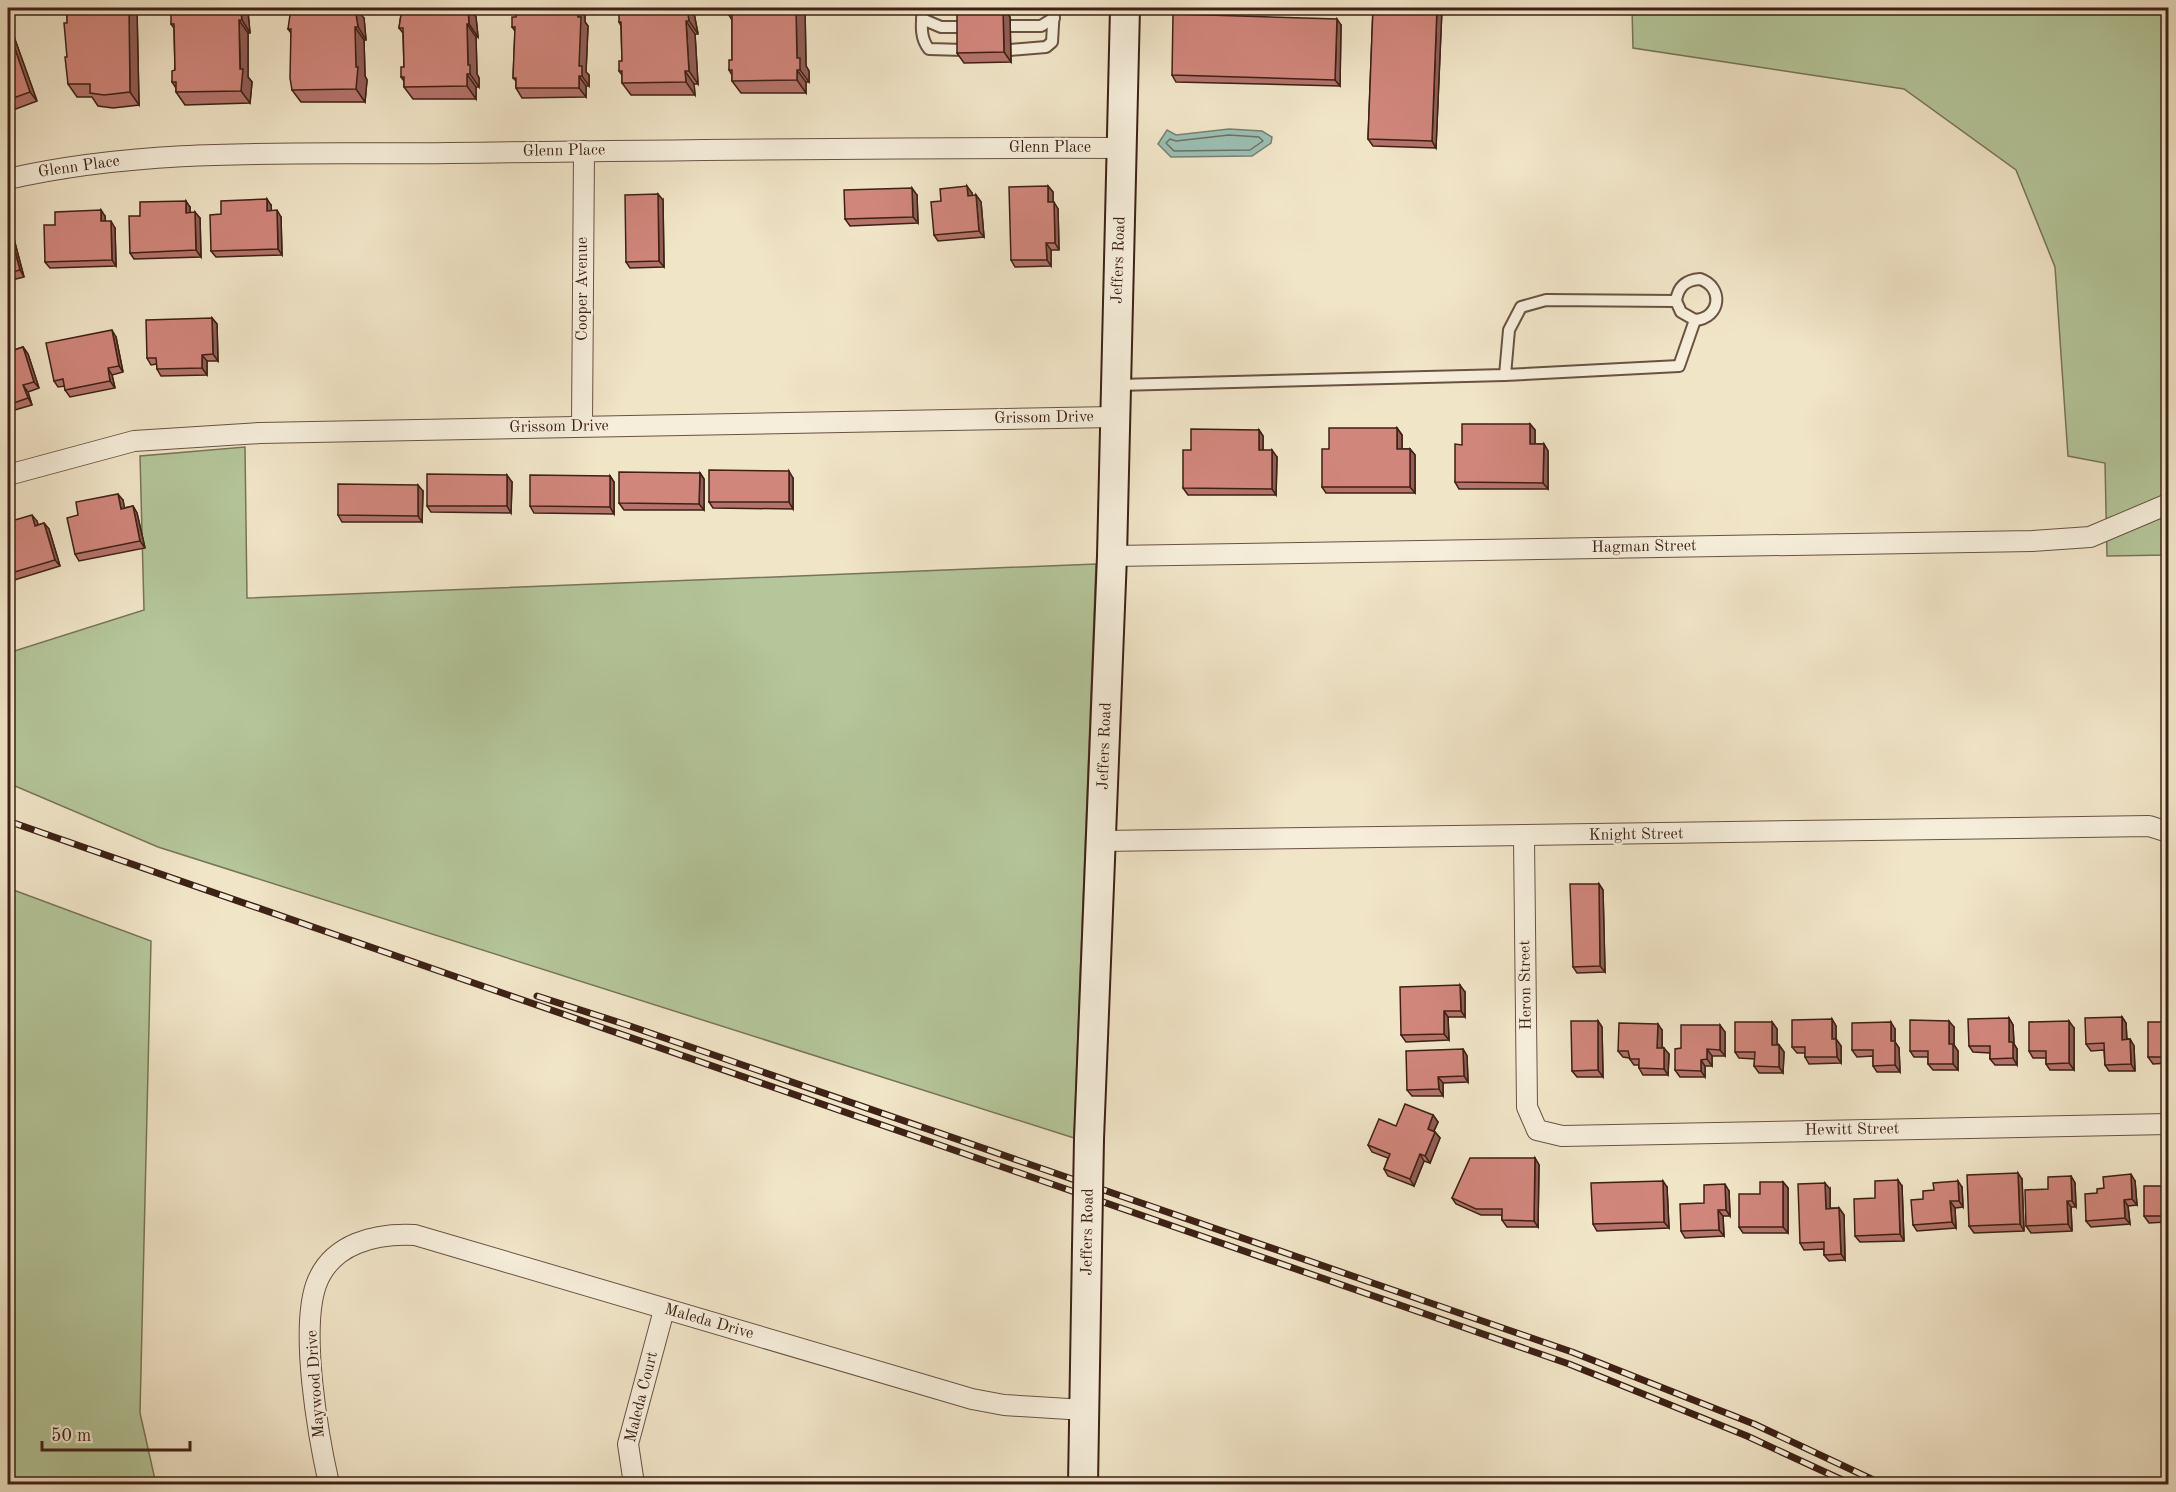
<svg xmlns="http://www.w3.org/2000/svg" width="2176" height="1492" font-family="'Old Standard TT',serif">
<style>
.green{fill:#b4c69a;stroke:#787458;stroke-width:1.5}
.water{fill:#9bbfb2;stroke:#758073;stroke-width:1.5}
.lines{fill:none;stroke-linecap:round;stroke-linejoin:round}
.shore{stroke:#6c7064;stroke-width:1.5}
.lane-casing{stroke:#6a5242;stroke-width:14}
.street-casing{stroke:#6a5242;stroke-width:22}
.secondary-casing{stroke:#3d2115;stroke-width:32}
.lane{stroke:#f6eedb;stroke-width:10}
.street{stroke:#f6eedb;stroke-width:20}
.secondary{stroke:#f6eedb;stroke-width:28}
.rail-casing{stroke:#3d2115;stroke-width:7}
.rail{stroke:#f6eedb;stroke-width:4.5;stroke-dasharray:14;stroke-linecap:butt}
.secondary-bridge-casing{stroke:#3d2115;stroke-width:32;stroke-linecap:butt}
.secondary-bridge{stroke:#f6eedb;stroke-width:28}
.wall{fill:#b4736b;stroke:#3d2115;stroke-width:1.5}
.shaded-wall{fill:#925e57;stroke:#3d2115;stroke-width:1.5}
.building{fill:#d1867c;stroke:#3d2115;stroke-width:1.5}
.labels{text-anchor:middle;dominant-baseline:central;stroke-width:4.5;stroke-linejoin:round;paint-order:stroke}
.street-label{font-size:16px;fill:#3d2115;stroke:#f6eedb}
</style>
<rect width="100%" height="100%" fill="#f1e5c8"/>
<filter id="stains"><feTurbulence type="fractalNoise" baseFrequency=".00333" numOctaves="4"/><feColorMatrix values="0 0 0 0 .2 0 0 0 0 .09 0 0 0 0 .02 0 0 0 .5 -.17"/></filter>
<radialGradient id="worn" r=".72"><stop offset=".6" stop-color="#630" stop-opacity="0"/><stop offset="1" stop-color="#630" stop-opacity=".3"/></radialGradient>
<g class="green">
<path d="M1632,8h536v547l-61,1 -2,-93 -37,-7 -13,-189 -39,-97 -112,-81 -271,-41z"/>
<path d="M245,447l2,151 849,-34 -22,574 -916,-291 -150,-64v-130l136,-43 -4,-154z"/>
<path d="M8,888l143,53 -11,472 16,71h-148z"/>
</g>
<path class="water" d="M1229,129l33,2 10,6 -1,6 -19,13 -81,1 -13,-13 9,-14 9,5z"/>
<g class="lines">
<path class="shore" d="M1229,135l30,2 4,4 -13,9 -76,1 -8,-8 4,-4 6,2z"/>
<defs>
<g id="lane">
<path d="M923,8c-1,14 -4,29 6,41l35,1"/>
<path d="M922,19l19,8h23"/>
<path d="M1010,26h31l13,-8"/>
<path d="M1010,50l36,-3 6,-5 2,-34"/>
<path d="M1676,301c2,-14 9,-21 24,-22 24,8 21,39 -5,41"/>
<path d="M1118,385l387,-10 174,-9 16,-46 -14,-8 -5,-11 -130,-1 -25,7 -12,23 -4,45"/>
</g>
<g id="street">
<path d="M8,179c144,-33 294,-24 441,-26 224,-3 449,-6 673,-5"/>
<path d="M582,426l2,-275"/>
<path d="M8,475l126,-34 126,-8 854,-16"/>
<path d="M1112,556l920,-15 58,-4 78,-33"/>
<path d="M1524,837l3,270 10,23 25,6 606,-12"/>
<path d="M1102,841l1047,-15 19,6"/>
<path d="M329,1484c-11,-49 -29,-152 -13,-199 15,-42 60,-52 99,-50l557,164 32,6 81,5"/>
<path d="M634,1484l-6,-40 36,-134"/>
</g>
<g id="secondary">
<path d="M1089,1139l23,-583 13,-548"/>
<path d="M1083,1484l4,-237"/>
</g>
</defs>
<use href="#lane" class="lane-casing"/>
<use href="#street" class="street-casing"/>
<use href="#secondary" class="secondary-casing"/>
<use href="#lane" class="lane"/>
<use href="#street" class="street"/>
<use href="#secondary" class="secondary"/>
<defs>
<g id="rail">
<path d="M8,821l1561,543 178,72 104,48"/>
<path d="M537,996l90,29 945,327 182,72 128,60"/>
</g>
</defs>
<use href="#rail" class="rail-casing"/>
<use href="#rail" class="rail"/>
<defs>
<path id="secondary-bridge" d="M1087,1247l2,-108"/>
</defs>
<use href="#secondary-bridge" class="secondary-bridge-casing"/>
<use href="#secondary-bridge" class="secondary-bridge"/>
</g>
<g class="wall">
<path d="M67,8h69l1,2 2,95 -26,3 -15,-2 -6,-9h-15l-9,-13z"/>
<path d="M402,8h68l6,9 2,20h-2l1,37 2,4v9h-3v12h-63l-9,-12v-6l-3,-4 3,-10 -1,-34 -4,-5z"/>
<path d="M729,8h76l1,58 3,5v11h-3v11h-65l-9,-12v-6l-3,-5 3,-10v-40l-3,-5z"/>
<path d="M1004,8l6,9 1,45 -47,1 -7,-10z"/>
<path d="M1373,8h69l-6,140 -63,-2 -5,-7z"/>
<path d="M174,11l74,1 2,21h-2v44l4,5 -2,21 -65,2 -9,-13v-4l-4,-6 3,-12 -1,-42 -3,-4z"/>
<path d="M694,13l4,21h-3l3,50h-4l1,11h-64l-9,-12v-8l-3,-4 3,-10 -1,-35 -2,-4z"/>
<path d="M585,15v7l3,4 -2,46 3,3v11h-3v11l-64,1 -6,-10v-7l-3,-3 2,-47 -3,-4z"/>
<path d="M364,18l2,22h-2l1,36 2,4 -2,22h-64l-9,-12 -1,-57 -3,-4z"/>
<path d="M8,20l29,81 -29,11z"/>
<path d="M1341,25l-1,61 -164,-4 -4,-7z"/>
<path d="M1048,186l5,6v10l5,7 1,41h-8v16l-36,1 -4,-7z"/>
<path d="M972,193v3l4,-1 5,7 3,35 -46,4 -4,-6 7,-34z"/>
<path d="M917,195l1,28 -68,3 -5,-7z"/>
<path d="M663,200l1,67 -34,1 -4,-6z"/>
<path d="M271,205v5l10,7 1,38 -66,2 -5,-6 10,-37z"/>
<path d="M190,207v5l10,6 1,39 -67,2 -4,-6 10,-37z"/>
<path d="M105,216v5l10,7 1,38 -66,2 -5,-6 10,-37z"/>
<path d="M10,233l4,6 10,38 -16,4v-47z"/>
<path d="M212,318l5,6 1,37h-11v14l-46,1 -4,-7v-5l-6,1 -4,-7z"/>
<path d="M116,337l7,35 -11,3 3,13 -45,9 -5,-7v-4l-7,1 -4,-6z"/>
<path d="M23,347l5,7 11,34 -11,4 4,13 -24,7v-60z"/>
<path d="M1530,424l5,6v14h9l4,7v38h-89l-4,-7 7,-37z"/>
<path d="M1397,428l5,7v14h8l5,6v38h-89l-4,-6 7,-38z"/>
<path d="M1259,430l4,6v14l14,7 -1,38h-88l-5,-7 8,-38z"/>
<path d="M700,473l4,6v31h-80l-5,-7z"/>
<path d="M610,476l4,6v32l-80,-1 -4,-7z"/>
<path d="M793,478v31l-80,-1 -4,-6z"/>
<path d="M512,482l-1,31 -80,-1 -4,-6z"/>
<path d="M423,491l-1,31h-80l-4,-7z"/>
<path d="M123,500l1,8 9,-2 4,7 8,35 -66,13 -4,-7 3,-39z"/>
<path d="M37,521l1,4 6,-2 5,6 11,37 -52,16v-60z"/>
<path d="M1599,884l4,6 2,82 -28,1 -4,-6z"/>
<path d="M1465,992v25h-17l1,23 -43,2 -5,-7z"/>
<path d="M2122,1017l4,6 1,16h3l4,7 1,25h-26l-4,-6 -1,-15 -13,1 -5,-7z"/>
<path d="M2009,1018l4,7 1,19 3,5v16h-22l-5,-6v-6l-17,-1 -4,-6z"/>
<path d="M1832,1019l4,7v13l5,7v17l-32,1 -4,-7v-4h-8l-5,-6z"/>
<path d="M1598,1021l4,6 1,50h-26l-5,-6z"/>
<path d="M1772,1022l5,7v16h2l5,7 -1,21h-24l-5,-7 1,-7 -16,-1 -4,-6z"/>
<path d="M2169,1022v41l-16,1 -5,-7z"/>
<path d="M1954,1027v18l4,6v19h-25l-5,-6v-7h-14l-4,-6z"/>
<path d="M2074,1028v42h-24l-4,-6v-6h-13l-4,-7z"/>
<path d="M1895,1029v13l4,6 1,24h-23l-4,-6v-10l-16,1 -5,-7z"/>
<path d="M1662,1030v18l7,6 -1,21h-25l-4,-7v-3h-5l-5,-7 -6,-1 -5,-6z"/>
<path d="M1725,1032v24h-13v10h-7v11h-25l-5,-7 6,-22z"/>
<path d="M1463,1049l4,7 1,26 -25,1v13h-31l-5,-6z"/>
<path d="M1433,1115l5,7 -4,9 6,7 -10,25 -6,-2 -10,25 -26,-10 -4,-7 4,-11 -16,-6 -4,-7 28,-19z"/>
<path d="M1535,1158l4,7 -1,62h-31l-5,-7v-5h-21l-25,-11 -4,-6z"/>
<path d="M2071,1176l4,7 1,24h-5l1,24 -41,2 -5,-7z"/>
<path d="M2022,1179l2,52 -50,2 -5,-7z"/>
<path d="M2135,1181l2,24 -9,1 2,18 -39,3 -5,-6 11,-28z"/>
<path d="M1783,1182l5,6v45h-45l-4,-6z"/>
<path d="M1902,1186l2,55 -44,1 -5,-6z"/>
<path d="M2169,1186v46l-3,-3v-7l-17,1 -5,-7z"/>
<path d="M1667,1187l2,41 -72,3 -4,-7z"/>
<path d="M1962,1187l1,20 -8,1 1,20 -39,3 -4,-6 10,-26z"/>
<path d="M1830,1189v19h9l5,7 1,45 -16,1 -5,-6v-6l-20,1 -4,-7z"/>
<path d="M1729,1191l1,25h-7l1,20 -39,2 -4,-7 23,-28z"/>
</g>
<g class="shaded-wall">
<path d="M129,8h7l1,2 2,95 -9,-13z"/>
<path d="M240,8h5l3,4 2,21 -8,-13z"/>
<path d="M355,8h1l8,10 2,22 -8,-13z"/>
<path d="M468,8h2l6,9 2,20 -9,-13z"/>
<path d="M578,8h1l6,7v7l3,4 -2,46 3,3v11l-7,-10 -3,-10z"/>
<path d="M687,8h4l3,5 4,21 -9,-13z"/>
<path d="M796,8h9l1,58 3,5v11l-9,-12 -3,-12z"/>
<path d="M1003,8l7,9 1,45 -7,-10z"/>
<path d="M1437,8h5l-6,140 -4,-7z"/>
<path d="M1337,19l4,6 -1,61 -5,-6z"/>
<path d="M8,20l29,81 -7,-9 -22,-63z"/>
<path d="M239,20l9,13v44l4,5 -2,21 -9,-12z"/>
<path d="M686,21l9,13 3,50 -9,-13z"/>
<path d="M467,24l9,13 1,37 2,4v9l-9,-13 -2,-9z"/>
<path d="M355,27l9,13 1,36 2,4 -2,22 -9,-13z"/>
<path d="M797,70l9,12v11l-9,-13z"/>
<path d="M685,71l9,13 1,11 -9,-13z"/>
<path d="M467,74l9,13v12l-9,-13z"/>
<path d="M579,76l7,10v11l-7,-9z"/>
<path d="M967,186l5,7v10l-4,-7z"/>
<path d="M1048,186l5,6v16l-5,-6z"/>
<path d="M912,188l5,7 1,28 -5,-6z"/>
<path d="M658,194l5,6 1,67 -5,-6z"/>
<path d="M976,195l5,7 3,35 -5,-6z"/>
<path d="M267,199l4,6 1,12 -5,-6z"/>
<path d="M186,201l4,6v12l-4,-6z"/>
<path d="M1054,202l4,7 1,41 -4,-7z"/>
<path d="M101,210l4,6 1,12 -5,-7z"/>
<path d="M277,210l4,7 1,38 -4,-6z"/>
<path d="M195,212l5,6 1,39 -5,-7z"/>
<path d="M111,221l4,7 1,38 -4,-6z"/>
<path d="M10,233l4,6 10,38 -4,-7z"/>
<path d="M1046,243l5,7v16l-4,-6z"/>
<path d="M212,318l5,6 1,37 -5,-7z"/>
<path d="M112,330l4,7 7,35 -4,-6z"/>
<path d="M23,347l5,7 11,34 -5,-6z"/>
<path d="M202,355l5,6v14l-5,-7z"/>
<path d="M108,368l4,7 3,13 -5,-7z"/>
<path d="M23,385l5,7 4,13 -4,-7z"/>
<path d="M1530,424l5,6v21l-5,-7z"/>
<path d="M1397,428l5,7v20l-5,-6z"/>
<path d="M1259,430l4,6v21l-4,-7z"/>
<path d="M1544,444l4,7v38l-5,-6z"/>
<path d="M1410,449l5,6v38l-5,-6z"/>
<path d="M1272,450l5,7 -1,38 -4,-6z"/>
<path d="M789,471l4,7v31l-4,-7z"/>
<path d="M700,473l4,6v31l-5,-6z"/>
<path d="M507,475l5,7 -1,31 -4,-7z"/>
<path d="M610,476l4,6v32l-4,-7z"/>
<path d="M418,485l5,6 -1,31 -4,-6z"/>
<path d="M118,494l5,6 3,15 -5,-6z"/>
<path d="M133,506l4,7 8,35 -5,-7z"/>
<path d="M32,515l5,6 3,11 -5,-6z"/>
<path d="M44,523l5,6 11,37 -5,-6z"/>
<path d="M1599,884l4,6 2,82 -5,-6z"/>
<path d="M1460,985l5,7v25l-4,-6z"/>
<path d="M1444,1011l4,6 1,23 -5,-6z"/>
<path d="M2122,1017l4,6 1,23 -5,-6z"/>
<path d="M2009,1018l4,7 1,19 3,5v16l-4,-7 -4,-16z"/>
<path d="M1832,1019l4,7v20l-4,-7z"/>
<path d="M1598,1021l4,6 1,50 -5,-7z"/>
<path d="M1949,1021l5,6v18l4,6v19l-5,-6 -4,-20z"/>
<path d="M2069,1021l5,7v42l-5,-7z"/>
<path d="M1772,1022l5,7v23l-5,-7z"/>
<path d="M1891,1022l4,7v13l4,6 1,24 -5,-7 -4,-24z"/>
<path d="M1658,1024l4,6v24l-5,-6z"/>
<path d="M1720,1025l5,7v24l-5,-6z"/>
<path d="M1836,1039l5,7v17l-4,-6z"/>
<path d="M2130,1039l4,7 1,25 -4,-7z"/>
<path d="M1779,1045l5,7 -1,21 -4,-6z"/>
<path d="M1664,1048l5,6 -1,21 -4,-6z"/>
<path d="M1463,1049l4,7 1,26 -4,-6z"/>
<path d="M1707,1049l5,7v10l-5,-7z"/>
<path d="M1701,1060l4,6v11l-4,-6z"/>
<path d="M1438,1077l5,6v13l-4,-7z"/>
<path d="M1433,1115l5,7 -6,13 -4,-6z"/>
<path d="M1435,1132l5,6 -10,25 -5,-7z"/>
<path d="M1420,1154l4,7 -10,25 -4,-7z"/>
<path d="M1535,1158l4,7 -1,62 -4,-6z"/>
<path d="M2018,1173l4,6 2,52 -4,-7z"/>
<path d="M2131,1174l4,7 2,24 -5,-6z"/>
<path d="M2071,1176l4,7 1,24 -4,-6z"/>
<path d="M1898,1180l4,6 2,55 -4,-7z"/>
<path d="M1663,1181l4,6 2,41 -5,-6z"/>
<path d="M1958,1181l4,6 1,20 -4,-6z"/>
<path d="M1783,1182l5,6v45l-5,-6z"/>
<path d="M1825,1183l5,6v26l-4,-6z"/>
<path d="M1725,1184l4,7 1,25 -4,-6z"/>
<path d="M2124,1200l4,6 2,18 -5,-6z"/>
<path d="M1950,1201l5,7 1,20 -4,-6z"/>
<path d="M2067,1201l4,6 1,24 -4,-7z"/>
<path d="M1839,1208l5,7 1,45 -4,-6z"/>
<path d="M1718,1210l5,6 1,20 -5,-6z"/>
</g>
<g class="building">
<path d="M67,8h62l1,84 -26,3 -14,-2v-9h-22l-3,-27h2l-3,-34h3z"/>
<path d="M174,8h66l2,12h-3l1,49h3l-2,22 -65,1v-10h-4v-11l3,-1 -1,-46h-3v-13h3z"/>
<path d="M291,8h64l3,19h-3l1,40h2l-2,22 -64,1 -2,-12 1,-49h-3z"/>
<path d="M402,8h66l1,16h-2l1,41h2v9h-3v12l-63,1v-10h-3v-10h3l-1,-39h-4z"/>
<path d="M516,8h62v9h3l-2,49h3v10h-3v12h-63v-10h-3l2,-51h-3v-10h4z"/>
<path d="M621,8h66l2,13h-3l3,50h-4l1,11 -64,1v-12h-3v-10h3l-1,-39h-2v-11h2z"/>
<path d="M729,8h67l1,50h3v12h-3v10l-65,1v-11h-3v-10h3v-45h-3z"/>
<path d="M957,8h46l1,44 -47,1z"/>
<path d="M1373,8h64l-5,133 -64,-2z"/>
<path d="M1173,14l164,5 -2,61 -163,-5z"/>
<path d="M8,29l22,63 -22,8z"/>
<path d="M967,186l1,10 8,-1 3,36 -45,4 -3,-33 10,-1 -1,-12z"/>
<path d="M1048,186v16h6l1,41h-9l1,17h-36l-2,-73z"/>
<path d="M912,188l1,29 -68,2 -1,-29z"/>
<path d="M658,194l1,67 -33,1 -1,-67z"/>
<path d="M267,199v12l10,-1 1,39 -67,2 -1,-36 11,-1v-13z"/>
<path d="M186,201v12l9,-1 1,38 -66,3 -1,-37h11v-14z"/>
<path d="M101,210v11h10l1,39 -67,2 -1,-37h11v-13z"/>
<path d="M10,233l10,37 -12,3v-39z"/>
<path d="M212,318l1,36 -11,1v13l-45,1 -1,-11h-9l-1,-38z"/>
<path d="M112,330l7,36 -11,2 2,13 -45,9 -2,-11 -9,2 -8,-38z"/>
<path d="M23,347l11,35 -11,3 5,13 -20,7v-53z"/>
<path d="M1462,424h68v20h14l-1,39 -88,-1v-38l7,1z"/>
<path d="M1329,428h68v21h13v38h-88v-38h7z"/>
<path d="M1191,429l68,1v20h13v39l-89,-1v-38h8z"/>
<path d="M709,470l80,1v31h-80z"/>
<path d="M619,472l81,1 -1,31 -80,-1z"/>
<path d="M427,474l80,1v31h-80z"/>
<path d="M530,475l80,1v31l-80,-1z"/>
<path d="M338,484l80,1v31l-80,-1z"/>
<path d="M118,494l3,15 12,-3 7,35 -65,13 -8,-36 11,-3 -2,-13z"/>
<path d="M32,515l3,11 9,-3 11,37 -47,14v-52z"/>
<path d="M1570,884h29l1,82 -27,1z"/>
<path d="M1460,985l1,26h-17v23l-43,1 -1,-48z"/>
<path d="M2122,1017v23l8,-1 1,25 -26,1 -1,-22 -18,1 -1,-26z"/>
<path d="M2009,1018v24h4v16l-23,1v-13h-21l-1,-27z"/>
<path d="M1832,1019v20h4l1,18h-32v-10h-13v-27z"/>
<path d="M1910,1020l39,1v23h4v20h-25v-13h-18z"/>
<path d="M1571,1021h27v49l-26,1z"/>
<path d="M2069,1021v42l-23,1v-13h-17v-29z"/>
<path d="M1735,1022h37v23h7v22l-25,-1 1,-14h-20z"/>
<path d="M1891,1022v19h4v24l-22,1v-16h-21v-27z"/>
<rect x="2148" y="1022" width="21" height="35"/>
<path d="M1619,1023l39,1 -1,24h7v21l-25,-1v-9h-9l-2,-8h-10z"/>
<path d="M1681,1025h39v25l-13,-1v10l-6,1v11l-26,-1v-21l6,-1z"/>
<path d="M1463,1049l1,27 -26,1 1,12 -32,1 -1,-39z"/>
<path d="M1405,1104l28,11 -5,14 7,3 -10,24 -5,-2 -10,25 -26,-10 6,-15 -22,-9 11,-26 17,7z"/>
<path d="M1470,1158h65l-1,63 -32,-1v-11h-26l-24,-11z"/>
<path d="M2018,1173l2,51 -51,2 -2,-51z"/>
<path d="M2131,1174l1,25 -8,1 1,18 -39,3 -1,-27 12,-1v-4l7,-1 -1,-11z"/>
<path d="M2071,1176l1,25h-5l1,23 -42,2 -1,-36 23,-1v-12z"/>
<path d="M1898,1180l2,54 -45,2 -1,-37 21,-1v-17z"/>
<path d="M1663,1181l1,41 -71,2 -2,-41z"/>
<path d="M1958,1181l1,20h-9l2,21 -39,3 -2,-25 12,-1v-8l11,-1 -1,-7z"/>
<path d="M1760,1182h23v45h-44v-33h21z"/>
<path d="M1825,1183l1,26 13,-1 2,46 -17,1v-13l-24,1 -2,-59z"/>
<path d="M1725,1184l1,26h-8l1,20 -38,1 -1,-27 24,-1v-18z"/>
<path d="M2144,1186h25v43h-3v-13h-22z"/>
</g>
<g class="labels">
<g class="street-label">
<text x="1050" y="148">Glenn Place</text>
<text transform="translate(564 151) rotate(-1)">Glenn Place</text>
<text transform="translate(79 167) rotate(-8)">Glenn Place</text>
<text transform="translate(1119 260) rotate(-88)">Jeffers Road</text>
<text transform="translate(583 289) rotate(-90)">Cooper Avenue</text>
<text transform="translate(1044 418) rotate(-1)">Grissom Drive</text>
<text transform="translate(559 427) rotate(-1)">Grissom Drive</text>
<text transform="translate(1644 547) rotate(-1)">Hagman Street</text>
<text transform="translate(1105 746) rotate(-88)">Jeffers Road</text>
<text transform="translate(1636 835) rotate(-1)">Knight Street</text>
<text transform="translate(1526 985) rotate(-91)">Heron Street</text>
<text transform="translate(1852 1130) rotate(-1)">Hewitt Street</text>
<text transform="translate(1088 1232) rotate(-89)">Jeffers Road</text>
<text transform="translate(709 1322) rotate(16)">Maleda Drive</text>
<text transform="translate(316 1384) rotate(-94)">Maywood Drive</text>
<text transform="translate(642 1397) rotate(-76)">Maleda Court</text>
</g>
</g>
<rect width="2176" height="1492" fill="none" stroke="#f1e5c8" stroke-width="30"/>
<rect x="9" y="9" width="2158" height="1474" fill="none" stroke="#3d2115" stroke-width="3"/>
<rect x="15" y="15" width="2146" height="1462" fill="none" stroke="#3d2115" stroke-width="1.5"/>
<path d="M42 1441v9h148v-9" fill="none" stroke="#3d2115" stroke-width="3"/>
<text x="51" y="1441" font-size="18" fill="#3d2115" stroke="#f6eedb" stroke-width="4.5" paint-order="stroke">50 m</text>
<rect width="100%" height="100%" filter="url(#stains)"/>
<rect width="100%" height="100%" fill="url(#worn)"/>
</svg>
